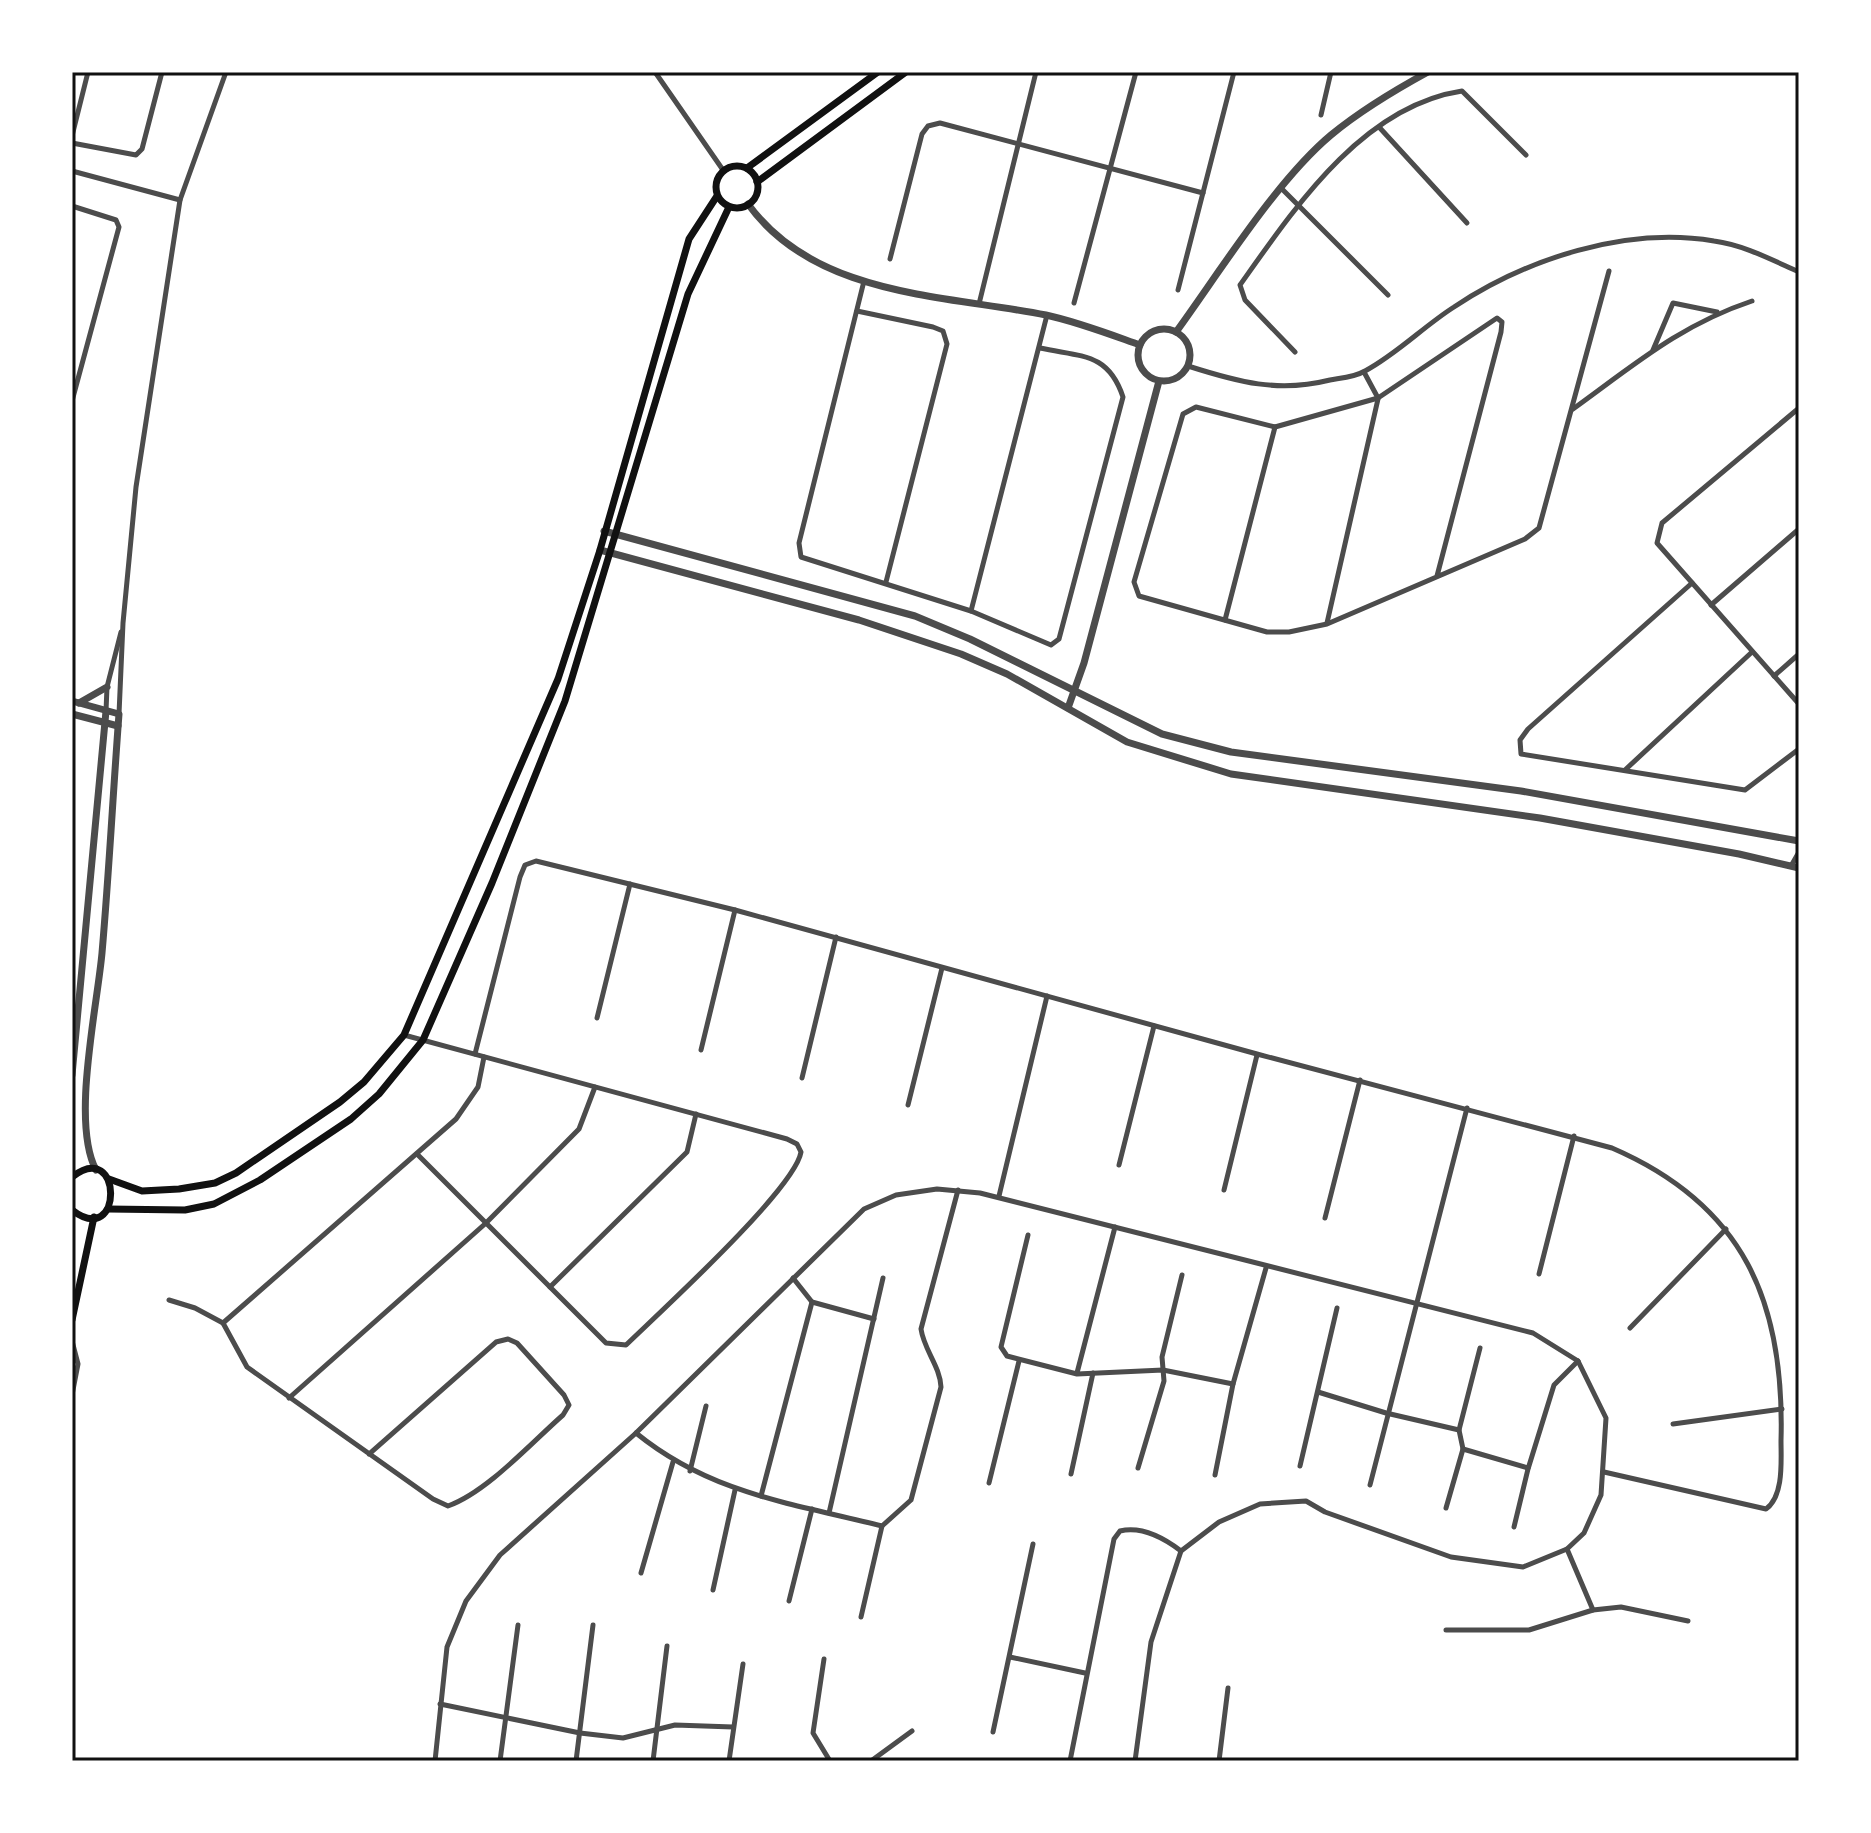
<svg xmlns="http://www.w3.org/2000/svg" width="1871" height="1833" font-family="Barlow,sans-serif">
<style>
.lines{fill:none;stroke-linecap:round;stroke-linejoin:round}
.minor{stroke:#4c4c4c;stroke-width:5}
.tertiary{stroke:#4c4c4c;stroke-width:7}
.secondary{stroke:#111;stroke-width:7}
.neatline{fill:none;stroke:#111;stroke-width:3}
</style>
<rect width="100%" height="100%" fill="#fff"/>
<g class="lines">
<g class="minor">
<path d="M655,72l68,98"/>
<path d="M1321,115l10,-43"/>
<path d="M1379,127l88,96"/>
<path d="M72,136l16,-64"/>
<path d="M72,143l64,12 6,-6 20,-77"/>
<path d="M72,171l108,29"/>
<path d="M1282,189l106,106"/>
<path d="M72,206l44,14 3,7 -47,174"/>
<path d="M890,259l32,-125 6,-8 12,-3 263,70"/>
<path d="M864,281l-65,262 2,14 170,54 80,34 8,-6 64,-242c-15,-45 -42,-40 -83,-49"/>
<path d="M1178,290l56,-218"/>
<path d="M1074,303l62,-231"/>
<path d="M979,304l57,-232"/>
<path d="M857,311l76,16 10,4 4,13 -61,238"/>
<path d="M1653,350l20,-47 44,9"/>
<path d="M1295,352l-50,-52 -5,-15c54,-76 122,-179 222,-194l64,64"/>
<path d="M1188,366c50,16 90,27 142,14 11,-2 25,-3 35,-9 32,-17 59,-45 89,-64 72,-48 172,-81 260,-66 30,4 58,19 85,31"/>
<path d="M1364,372l14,26"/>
<path d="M1799,408l-137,115 -5,20 142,161"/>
<path d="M1573,409c61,-44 107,-84 179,-108"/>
<path d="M1437,576l64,-244 1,-10 -5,-4 -119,80 -103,29 -79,-20 -13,7 -49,168 5,14 128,36h22l38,-8 198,-85 14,-11 70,-257"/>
<path d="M1692,583l-164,146 -8,11 1,14 224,36 54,-41"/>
<path d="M1711,605l88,-76"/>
<path d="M971,611l76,-296"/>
<path d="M1225,620l50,-193"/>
<path d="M1327,623l51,-224"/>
<path d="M1774,676l25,-22"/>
<path d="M106,711l1,-24 14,-55"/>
<path d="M119,714l4,-91 13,-136 44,-287 46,-128"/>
<path d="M72,746v36"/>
<path d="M1625,770l127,-118"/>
<path d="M1791,866l8,-14"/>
<path d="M597,1018l33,-134"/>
<path d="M404,1035l383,104 10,5 4,8c-6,37 -141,160 -175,193l-20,-2 -189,-189"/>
<path d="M701,1050l34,-140"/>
<path d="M475,1054l45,-177 5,-12 11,-4 199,49 522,144 355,94c132,57 173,154 169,293 0,20 3,55 -15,68l-162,-37"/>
<path d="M802,1078l34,-141"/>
<path d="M908,1105l34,-137"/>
<path d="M1119,1165l35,-139"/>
<path d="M1224,1190l33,-135"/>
<path d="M999,1196l48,-200"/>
<path d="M1325,1218l35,-138"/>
<path d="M1028,1235l-27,112 6,9 70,18 86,-4 70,14"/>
<path d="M1539,1274l35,-138"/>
<path d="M793,1278l19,24 62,17"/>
<path d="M550,1287l137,-135 9,-38"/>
<path d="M169,1300l26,8 28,15 24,44 186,132 15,7c39,-14 83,-63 115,-91l6,-10 -5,-10 -47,-52 -9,-4 -12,3 -127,112"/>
<path d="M223,1323l233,-204 22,-32 6,-30"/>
<path d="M1630,1328l96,-99"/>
<path d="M72,1341l6,23 -6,31"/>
<path d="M1077,1373l38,-146"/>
<path d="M1318,1392l68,21 73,17"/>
<path d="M289,1398l197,-175 93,-94 16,-42"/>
<path d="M1673,1424l109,-15"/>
<path d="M636,1433c75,61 155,70 246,93l29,-26 30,-113c-1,-21 -17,-37 -20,-58l37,-139"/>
<path d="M1463,1449l65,19"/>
<path d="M1300,1466l37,-158"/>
<path d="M1138,1468l26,-87 -2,-24 20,-82"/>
<path d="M690,1471l16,-65"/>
<path d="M1071,1474l22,-101"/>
<path d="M1215,1475l18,-91 33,-116"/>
<path d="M989,1483l30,-122"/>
<path d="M1370,1485l97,-377"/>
<path d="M761,1496l51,-194"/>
<path d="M1446,1508l17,-59 -4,-19 21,-82"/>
<path d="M829,1513l54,-235"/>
<path d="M1514,1527l14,-58 26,-84 24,-24"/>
<path d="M1567,1549l26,61"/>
<path d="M641,1573l32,-111"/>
<path d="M713,1590l22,-100"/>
<path d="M789,1601l23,-92"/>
<path d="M861,1617l21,-91"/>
<path d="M1446,1630h83l64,-20 28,-3 67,14"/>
<path d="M1010,1657l75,16"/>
<path d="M824,1659l-11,74 17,28"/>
<path d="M440,1704l140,29 43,5 52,-13 58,2"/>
<path d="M993,1732l40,-188"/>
<path d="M435,1761l12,-114 19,-46 34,-46 136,-122 228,-224 32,-14 41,-6 43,4 553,140 45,28 28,57 -5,77 -17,38 -17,16 -44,18 -72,-10 -126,-45 -19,-11 -46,3 -41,18 -38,29 -30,91 -16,119"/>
<path d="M500,1761l18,-136"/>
<path d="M576,1761l17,-136"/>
<path d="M653,1761l14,-115"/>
<path d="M729,1761l14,-97"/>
<path d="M871,1761l41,-30"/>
<path d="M1070,1761l44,-222 6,-8c21,-5 44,7 61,20"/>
<path d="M1219,1761l9,-73"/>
</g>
<g class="tertiary">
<path d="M748,204c67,93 197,91 298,111 32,7 63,19 94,30"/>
<circle cx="1164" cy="355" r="26"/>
<path d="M1176,332c43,-59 100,-151 155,-197 29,-24 64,-45 97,-63"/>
<path d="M604,531l311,85 55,23 192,95 69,18 290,39 278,50"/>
<path d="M600,550l259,70 102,34 46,20 120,68 104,32 309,44 199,36 60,14"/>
<path d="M72,701l47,13c-6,79 -10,159 -17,239 -5,55 -31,170 -6,217"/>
<path d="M79,703l28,-16"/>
<path d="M1068,708l16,-45 75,-282"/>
<path d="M72,714l46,12"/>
<path d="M72,1075l34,-364"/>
</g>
<g class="secondary">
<circle cx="737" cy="187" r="21"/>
<path d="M747,168l131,-96"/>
<path d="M757,182l149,-110"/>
<path d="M72,1177c51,-40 52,73 0,33"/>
<path d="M109,1179l33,12 37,-2 36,-6 21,-10 104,-71 24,-20 40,-47 154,-356 42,-129 89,-311 28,-43"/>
<path d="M108,1209l77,1 29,-6 46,-24 91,-61 28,-25 44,-54 69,-157 73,-182 123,-407 41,-87"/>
<path d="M72,1320l22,-103"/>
</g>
</g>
<rect width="1871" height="1833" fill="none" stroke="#ffffff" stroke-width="148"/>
<rect x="74" y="74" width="1723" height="1685" class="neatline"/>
</svg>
